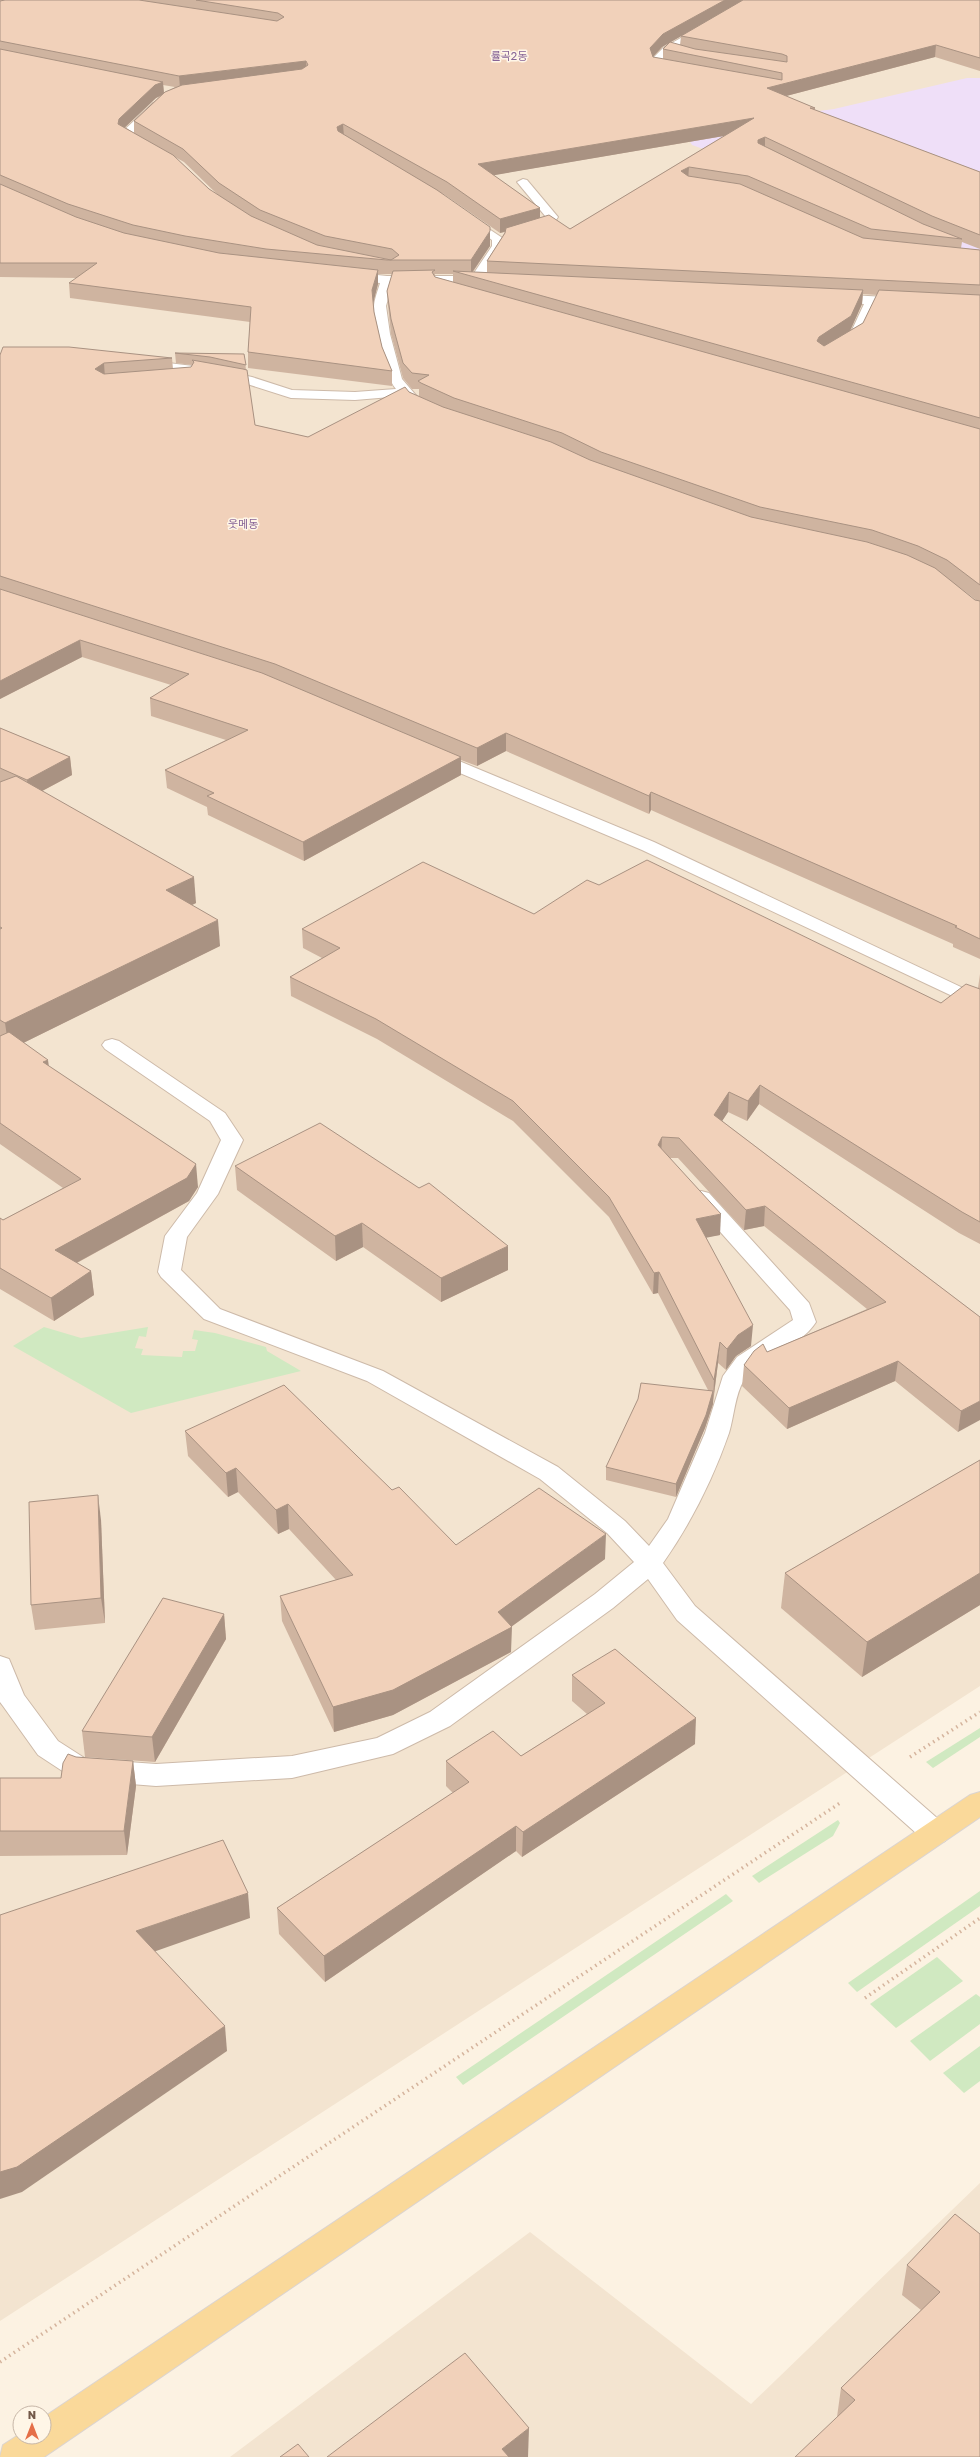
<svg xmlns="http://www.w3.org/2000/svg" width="980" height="2457" font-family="'Golos Text','Noto Sans KR',sans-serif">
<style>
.residential{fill:#f3e4d0}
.education{fill:#efdff8}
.green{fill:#d0e9c1}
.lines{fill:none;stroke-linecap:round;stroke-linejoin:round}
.minor-casing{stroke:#cdbaa9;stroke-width:2}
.major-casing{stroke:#dbd4d0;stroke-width:2}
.path{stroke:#d5b49d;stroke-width:3.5;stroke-dasharray:1.5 4;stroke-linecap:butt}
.minor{fill:#fff;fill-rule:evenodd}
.major{fill:#fad99a;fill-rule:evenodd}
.wall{fill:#cfb4a0;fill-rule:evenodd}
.shaded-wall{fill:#a99282}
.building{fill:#f1d1ba;stroke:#a99282}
.labels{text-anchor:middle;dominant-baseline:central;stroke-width:3;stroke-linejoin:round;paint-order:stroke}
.far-quarter-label{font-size:11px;fill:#876496;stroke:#fff6e7}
</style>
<rect width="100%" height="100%" fill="#fcf2e2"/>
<g class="residential">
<path d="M0,0h980v1686l-980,635z"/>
<path d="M980,2183v274h-750l300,-225 221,172z"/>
</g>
<path class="education" d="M967,78h13v181l-232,-94 -56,-20 -5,-8 110,-23 37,-5z"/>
<g class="green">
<path d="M44,1327l37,11 67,-11 -2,10 -7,-1 -4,12 8,1 -2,6 41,2 1,-6h12l3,-11 -6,-1 2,-9 21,3 51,14 1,4 34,20 -170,42 -118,-67z"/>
<path d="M980,1728v9l-47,31 -7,-6z"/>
<path d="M838,1820l2,3 -7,13 -74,47 -7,-7z"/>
<path d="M980,1891v15l-123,86 -9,-9z"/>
<path d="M726,1894l7,7 -270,184 -7,-8z"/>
<path d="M937,1957l26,24 -67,47 -26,-24z"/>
<path d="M976,1994l4,3v27l-50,37 -20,-20z"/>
<path d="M980,2046v35l-16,12 -21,-20z"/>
</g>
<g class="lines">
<defs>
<g id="minor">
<path d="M748,0h12l-89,52 -10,9 1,3 19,5v4l-28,-5 -2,-8 12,-12z"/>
<path d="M157,102l4,1v4l-29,27 18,11v4h-8l-21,-12v-4l32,-30z"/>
<path d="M523,179l4,1 31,37 -6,9 -22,9 -6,-4 2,-3 17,-6 3,-5 -29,-35z"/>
<path d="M465,213l39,26v7l-20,31 5,3 -2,3 -95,1 -6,22 4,28 12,45 18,21 11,7 -2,3c-12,3 -20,-5 -27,-14l-47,4 -64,-2 -47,-15 -34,-7 -67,-8 -7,-4 7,-4 67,8 42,9 40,13 63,2 41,-3c-13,-16 -22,-60 -22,-82 0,-7 4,-17 6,-24l-32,-3 -6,-4 6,-4 39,4h85l20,-30v-6l-31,-22v-4z"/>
<path d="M831,294l74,4 6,4 -6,4 -29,-2 -15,33 -21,12 -6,-4 17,-13 13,-28 -37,-3 -2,-3z"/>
<path d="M435,751l219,91 326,154v13l-338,-159 -213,-90 -3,-4 3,-4z"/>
<path d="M112,1039l7,2 106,72 18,27 -25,54 -31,43 -6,33 39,39 163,62 175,96 67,54 24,25 19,-27 37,-86 18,-57 14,-19 56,-37 -3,-10 -100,-112 3,-5 8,-2 8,2 100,110 7,19c-17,27 -54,32 -72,58 -9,14 -10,37 -15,53 -16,46 -38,90 -66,130l32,43 250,219 4,8 -4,8 -10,3 -10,-3 -248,-221 -29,-41 -35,29 -163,118 -57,28 -101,24 -136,8 -76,-6 -10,-4 -32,-21 -35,-49 -3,-4v-46l9,3 15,36 34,46 28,18 70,5 136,-8 85,-18 53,-26 165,-118 39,-32 -27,-29 -67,-54 -173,-98 -163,-62 -43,-42 -3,-5 7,-36 32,-43 24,-53 -11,-19 -105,-72 -3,-4 3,-4z"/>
</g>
<path id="major" d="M980,1792v25l-936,640h-44l3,-12 17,-11v3h24v-20l926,-622z"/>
</defs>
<use href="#minor" class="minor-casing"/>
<use href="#major" class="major-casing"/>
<g class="path">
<path d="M910,1757l70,-45"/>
<path d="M865,1998l115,-80"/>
<path d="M0,2362l840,-559"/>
</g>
<use href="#minor" class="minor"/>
<use href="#major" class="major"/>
</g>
<g class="wall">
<path d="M0,0h980v71l-45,-14 -149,39 29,12v2l165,62v77l-18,-7 -1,6 19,2v709l-27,-12v-3l-302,-134 -2,4 -143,-63 -29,15 -16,-6v15l-157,86 -96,-46 -1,-8 -40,-19 -2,-18 61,-30 -75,-24 -1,-18 21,-13 -89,-28 -82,42v-344l172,3 1,11 18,-2 1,-1v-1l-16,-2 -1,-10 69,1 2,16 9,55 53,12 101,-45 10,4v-7h-7l-9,-11 -12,-44 -3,-28 -1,-15 5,-17h-14v10l-5,18 1,10 8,35 10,24v15l-144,-18v-16l2,-30 -180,-24 -1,-15 8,-5 -77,-1zM681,36l-1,9 -17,4v10l-10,-2 9,-10zM163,85l12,2 -11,6zM160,96l-26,25v12l-9,-6 31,-29zM724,136l-154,93 -30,-11v-10l-47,-33zM175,157l9,5 35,34 -10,-7zM442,193l58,40 5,-1 -18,29v11h-14l17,-26zM435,274h18v8l-18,-5zM863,294l14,1 -14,28 -13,8 12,-27zM958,586l18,14h-1z"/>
<path d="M0,728l70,29 2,18 -30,16 154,112 -4,2 28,41 -197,97 25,23 150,121 -9,14 -112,62 14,8 3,24 -40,26 -54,-32v-71l3,2 60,-32 -63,-44z"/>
<path d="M599,885l342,118 37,-15 2,-14v270l-21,-11 -200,-129 -12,17 -19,-9 -6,9 258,196 -22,115 -63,-51 -108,48 -45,-43 2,-21 23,-13 100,-43 -103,-83 -20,4 -66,-72h-8l50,77 -14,2 45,109 -15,10 -10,14 -8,-7 -5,41 -8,24 -29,69 -70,-17v-13l102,-77 -50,-97 -5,1 -44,-77 -96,-96 -136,-82 -86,-43 -1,-19 32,-19 -19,-10 -1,-19 232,-15z"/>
<path d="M235,1166l273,104 -67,32 -78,-55 -27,14 -99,-71z"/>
<path d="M185,1431l207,59 64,55 149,14 -94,68v25l-118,63 -59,17 -52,-111 -2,-25 56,-16 -47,-51 -11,5 -40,-42 -10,5 -40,-41z"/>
<path d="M980,1460v145l-118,72 -81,-69 4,-35z"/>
<path d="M101,1520l4,103 -70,7 -4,-25z"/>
<path d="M224,1614l2,25 -71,123 -70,-5 -3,-26z"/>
<path d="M572,1675l123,69 -173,113 -6,-6 -191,131 -46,-48 -2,-26 176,-115 -7,-7v-25l75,-5 66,-42 -15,-13z"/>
<path d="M76,1757l57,4 3,25 -9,69 -127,1v-78h61z"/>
<path d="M980,2234v223l-143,-40 4,-29 80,-78 -19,-15 5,-30z"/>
</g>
<g class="shaded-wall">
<path d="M725,0h20l-83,47 -12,13v-12l13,-14z"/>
<path d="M936,45l-1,12 -168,44v-13z"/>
<path d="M306,61l1,13 -127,14 -1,-12z"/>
<path d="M163,82l1,12 -8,4 -36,34 -2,-8 1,-5 36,-34z"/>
<path d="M754,118l-1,13 -275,47v-14z"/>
<path d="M343,124l1,13 -7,3v-13z"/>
<path d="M765,137v14l-8,5 1,-16z"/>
<path d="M689,167l-1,14 -7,-10z"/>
<path d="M540,208v14l-40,11v-14z"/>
<path d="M490,231v15l-19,28v-14z"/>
<path d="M378,270v14l-5,20 -1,-14z"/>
<path d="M863,290l-1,14 -12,27 -32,21 -1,-11 2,-4z"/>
<path d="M104,363l1,15 -10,-9z"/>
<path d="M80,640l2,17 -82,42v-18z"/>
<path d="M506,733v18l-29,15v-18z"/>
<path d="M70,757l2,18 -43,23 -2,-18z"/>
<path d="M461,757v18l-157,86 -1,-19z"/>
<path d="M651,792v18l-2,4v-18z"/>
<path d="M194,877l2,26 -27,13 -3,-26z"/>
<path d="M218,920l2,26 -211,104 -4,-27z"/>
<path d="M48,1060l3,22 -8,-20z"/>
<path d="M760,1085l-1,19 -12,17 1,-20z"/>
<path d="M729,1092l-1,20 -15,23 1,-20z"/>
<path d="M662,1137l-1,21 -3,-13z"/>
<path d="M196,1164l2,23 -9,14 -131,72 -3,-23z"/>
<path d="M765,1206l-1,20 -20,4 2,-20z"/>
<path d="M721,1214l-1,21 -25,5 1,-21z"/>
<path d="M362,1223l1,24 -27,14 -1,-25z"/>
<path d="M508,1246v24l-67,32v-24z"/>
<path d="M91,1271l3,24 -40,26 -3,-23z"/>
<path d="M659,1272l-1,21 -5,1 1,-21z"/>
<path d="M753,1325l-2,21 -15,10 -10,14 1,-21 11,-14z"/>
<path d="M720,1342l-2,21 -5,38 1,-21z"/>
<path d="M898,1361l-3,20 -108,48 2,-21z"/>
<path d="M713,1391v13l-8,24 -29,69v-13z"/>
<path d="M980,1401v19l-22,12 3,-21z"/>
<path d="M236,1468l2,24 -10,5 -2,-24z"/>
<path d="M98,1495l3,25 4,103 -4,-25z"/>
<path d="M288,1504l1,25 -11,5 -2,-24z"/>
<path d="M606,1534l-1,25 -97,70 4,-2 -1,25 -118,63 -59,17 -1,-25 165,-95z"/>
<path d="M980,1573v32l-118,72 5,-35z"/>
<path d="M224,1614l2,25 -71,123 -3,-25z"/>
<path d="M696,1718l-1,26 -173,113 1,-25z"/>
<path d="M133,1761l3,25 -9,69 -3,-24z"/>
<path d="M516,1826v25l-191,131 -1,-26z"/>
<path d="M248,1893l2,25 -111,39 -3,-26z"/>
<path d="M225,2026l2,25 -205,141 -22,7v-27z"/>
<path d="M529,2428l-1,29h-26v-8z"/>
</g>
<g class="building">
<path d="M5,0h134l138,21 7,-4 -6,-4 -82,-13h529l-62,34 -13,14 3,9 129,23v-7l-119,-24 7,-7 25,7 92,13v-6l-5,-2 -101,-18 62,-36h237v58l-44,-13 -169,43 48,20h-5l170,64v63l-48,-19 -167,-79 -7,3v3l165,81 39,15 -91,-10 -123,-53 -59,-9 -8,4 7,5 52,8 123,54 117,12v35l-493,-24 18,-28 1,-5 43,-13 21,14 184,-111 -276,46 62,44 -40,11 -53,-37 -104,-58 -6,3 1,4 99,59 53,37v4l-19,29h-84l-121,-11 -81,-13 -52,-11 -65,-21 -68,-29v-126l163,33 -8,3 -36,34 -1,5 55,31 36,34 42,27 66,29 74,15 8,-5 -7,-6 -67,-13 -65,-26 -41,-27 -36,-34 -49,-28 31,-29 17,-7 120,-16 6,-4 -2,-4 -127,15 -179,-35v-40z"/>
<path d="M0,184l76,33 48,16 95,20 159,17 -6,20 2,22 8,35 10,24 -144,-19 3,-45 -182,-24 28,-20h-97z"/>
<path d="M435,270l-3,2 3,5 545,152v156l-33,-25 -29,-14 -46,-16 -112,-23 -159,-55 -39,-19 -108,-35 -33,-15 -3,-2 11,-6 -17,-2 -9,-10 -12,-44 -4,-28 6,-20z"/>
<path d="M453,271l410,19 -12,26 -32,21 -2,4 7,5 39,-23 16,-33 101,5v123z"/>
<path d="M3,347h66l103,11 -68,5 -9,6 9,5 87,-7 3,-5 -2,-2 51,9 4,1 8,55 53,12 97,-50 4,5 34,15 108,35 39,18 161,57 116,25 40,13 28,13 40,32 5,1v338l-25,-12 2,-1 -306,-134 -2,4 -143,-63 -29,15 -202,-84 -275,-88v-221z"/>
<path d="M175,353l69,1 2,11 -36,-8z"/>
<path d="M0,589l262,84 199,84 -158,85 -96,-46 7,-3 -49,-23 83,-40 -98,-32 39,-24 -109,-34 -80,41z"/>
<path d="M0,728l70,29 -43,23 -27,-12z"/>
<path d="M16,776l178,101 -28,13 52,30 -213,103 -5,-3v-91l2,-1 -2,-1v-145z"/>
<path d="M647,860l294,143 25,-19 14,5v233l-18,-10 -202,-127 -12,16 -19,-9 -15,23 266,202v84l-19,10 -63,-50 -109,47 -45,-43 10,-14 9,-7 4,8 119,-50 -121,-96 -19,4 -67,-72 -17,-1 -4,8 63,69 -25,5 57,106 -15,10 -11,14 -7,-7 -6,38 -55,-108 -5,1 -45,-76 -96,-96 -137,-82 -86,-42 50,-29 -38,-19 121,-67 111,52 53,-34 12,5z"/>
<path d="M9,1032l39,28 -5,2 153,102 -9,14 -132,72 36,21 -40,27 -51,-30v-50l3,2 78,-41 -81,-56v-87z"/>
<path d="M320,1123l99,65 10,-5 79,63 -67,32 -79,-55 -27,13 -100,-70z"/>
<path d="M641,1383l72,8 -7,24 -30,69 -70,-17 32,-68z"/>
<path d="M284,1385l108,105 7,-3 57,58 83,-57 67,46 -108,78 14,15 -119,63 -60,17 -53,-111 73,-21 -65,-71 -12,6 -40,-42 -10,5 -41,-42z"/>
<path d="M980,1460v113l-113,69 -82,-69z"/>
<path d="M98,1495l3,103 -70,7 -2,-103z"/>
<path d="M163,1598l61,16 -72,123 -70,-6z"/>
<path d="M615,1649l81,69 -173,114 -7,-6 -192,130 -47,-48 192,-126 -23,-21 47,-30 28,25 84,-53 -33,-28z"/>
<path d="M68,1754l8,3 57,4 -9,70h-124v-53h61l2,-15z"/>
<path d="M223,1840l25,53 -112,38 89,95 -208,141 -17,5v-257z"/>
<path d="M955,2214l25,20v223h-185l60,-57 -14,-12 99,-96 -33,-27z"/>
<path d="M465,2353l64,75 -27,21 7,8h-182z"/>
<path d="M298,2444l11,13h-29z"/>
</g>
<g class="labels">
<g class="far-quarter-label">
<text x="509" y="55">률곡2동</text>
<text x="243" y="523">웃메동</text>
</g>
</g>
<g transform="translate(32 2425)"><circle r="19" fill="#fff6e7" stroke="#c7b7a8"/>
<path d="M0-3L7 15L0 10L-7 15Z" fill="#e56f48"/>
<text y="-6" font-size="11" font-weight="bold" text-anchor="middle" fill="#735949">N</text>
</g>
</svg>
